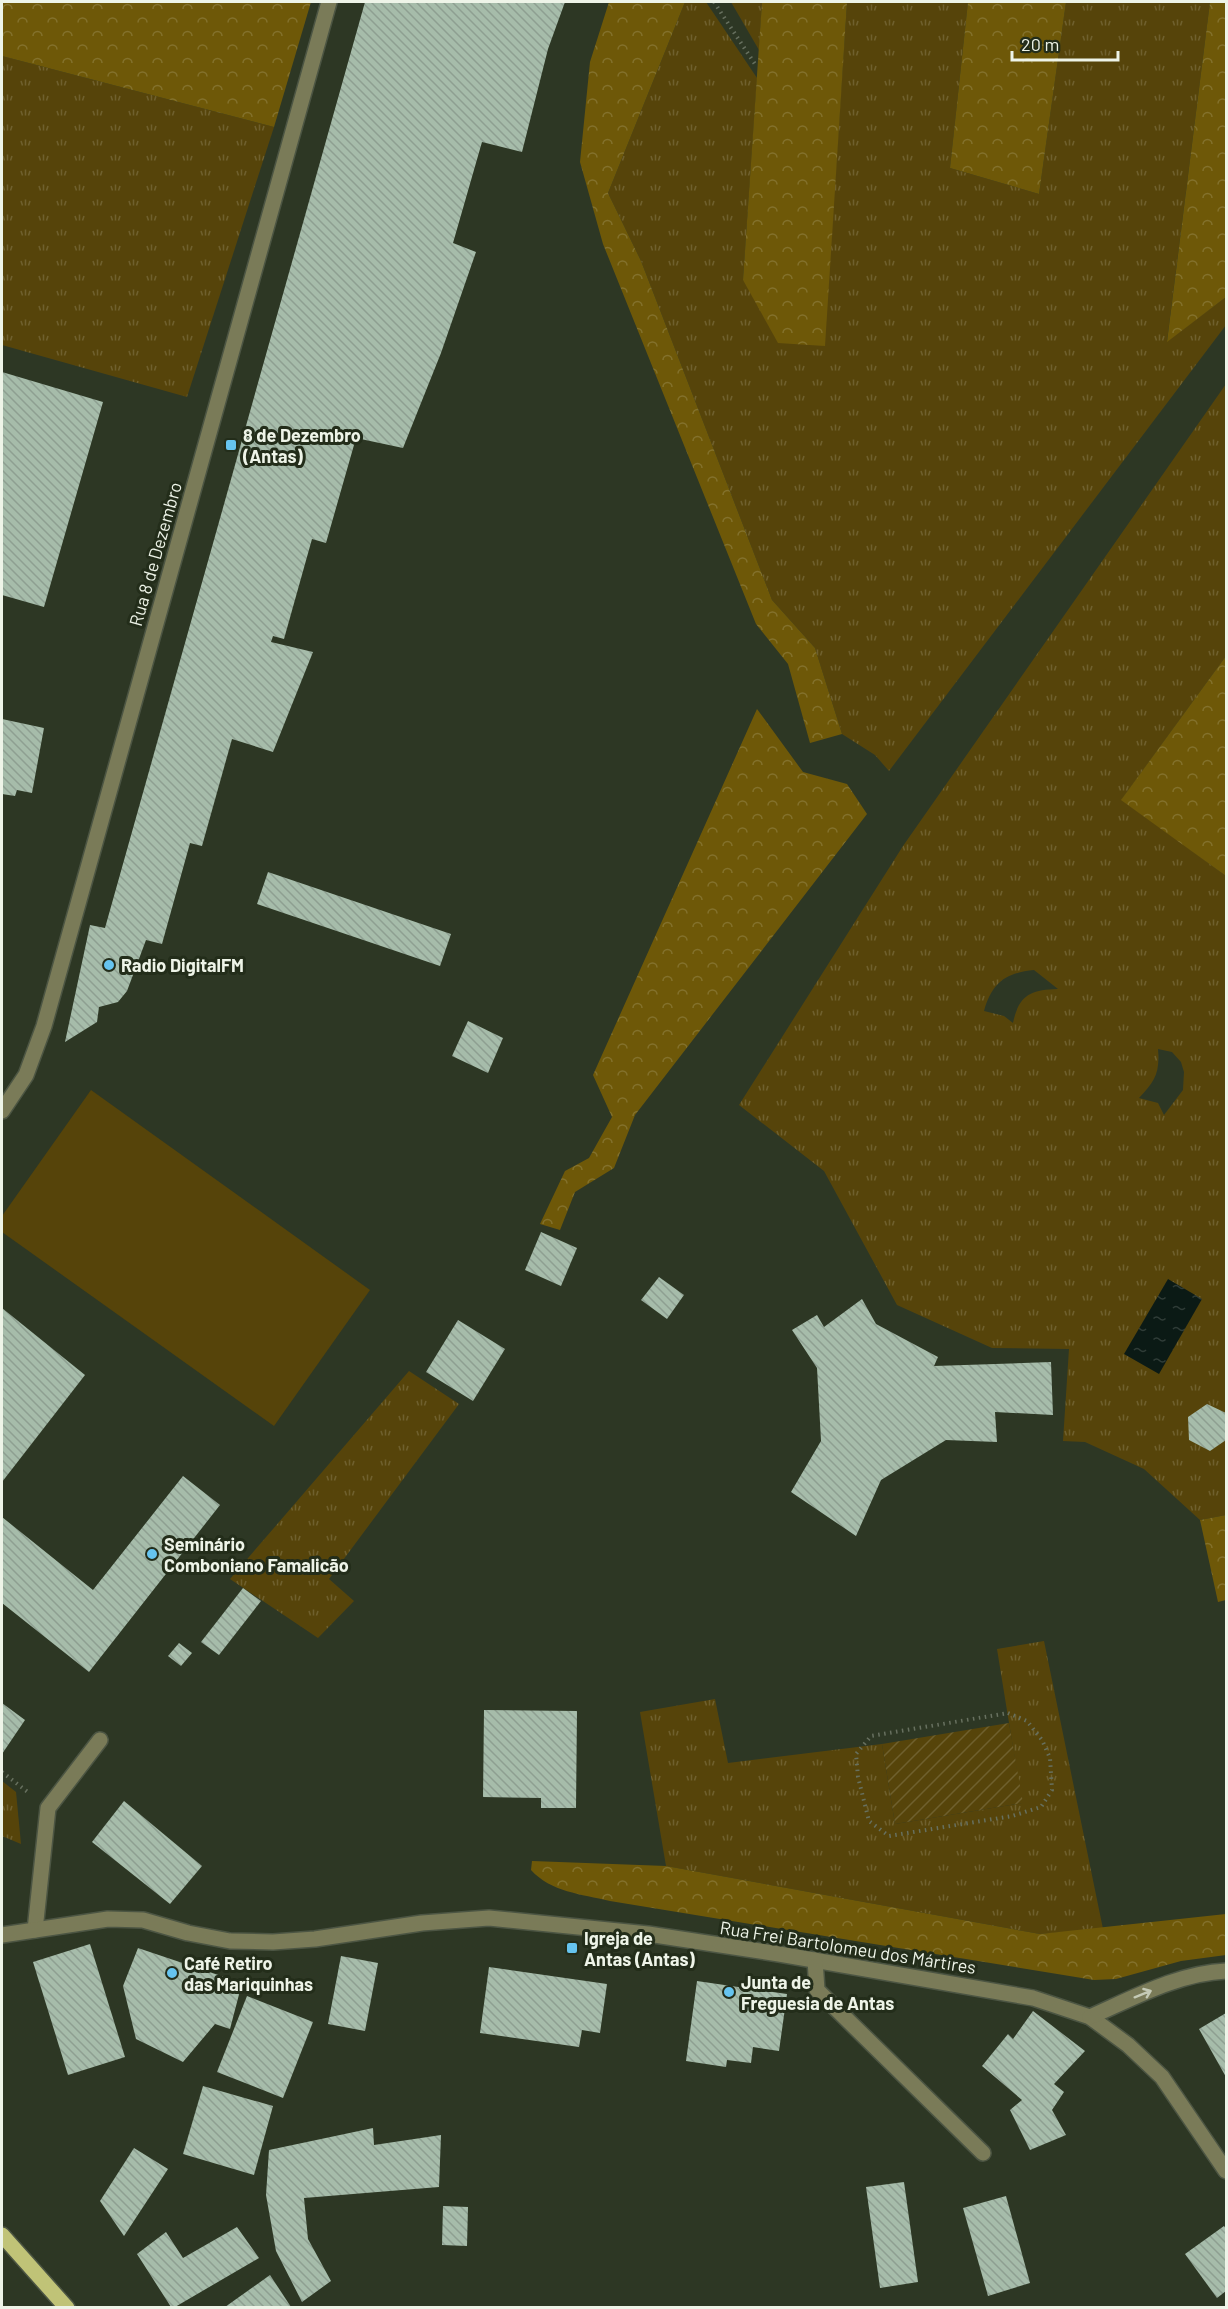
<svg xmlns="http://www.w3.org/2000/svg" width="1228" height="2309" font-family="Barlow,sans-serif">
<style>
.grass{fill:url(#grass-tufts);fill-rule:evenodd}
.forest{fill:url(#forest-crowns)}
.garden{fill:url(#garden-furrows)}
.pitch{fill:#56440a}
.water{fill:url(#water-ripples)}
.building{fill:url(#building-back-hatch)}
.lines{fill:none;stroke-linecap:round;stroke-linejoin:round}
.minor-casing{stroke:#4c5543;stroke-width:18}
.major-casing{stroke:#4c5543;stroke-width:18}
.path{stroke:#67705f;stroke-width:4;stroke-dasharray:1.5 4.5;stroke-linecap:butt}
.minor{stroke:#7a7b58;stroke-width:15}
.major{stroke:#c0c377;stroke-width:15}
.oneway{stroke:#c5cab6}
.poi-dot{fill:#66c4ef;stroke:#232d1a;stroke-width:2}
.labels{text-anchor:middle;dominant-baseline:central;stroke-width:6;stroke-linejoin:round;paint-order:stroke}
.poi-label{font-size:18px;font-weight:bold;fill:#eef4e8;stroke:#232d1a;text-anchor:start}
.street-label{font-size:18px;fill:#eef4e8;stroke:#232d1a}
</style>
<defs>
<pattern id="grass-tufts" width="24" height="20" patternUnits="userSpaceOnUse" patternTransform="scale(1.5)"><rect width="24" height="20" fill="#56440a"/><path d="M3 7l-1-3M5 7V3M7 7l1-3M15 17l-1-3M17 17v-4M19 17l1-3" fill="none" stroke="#6f602e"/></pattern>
<pattern id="forest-crowns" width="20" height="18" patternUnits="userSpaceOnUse" patternTransform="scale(1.5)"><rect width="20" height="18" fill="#6e5808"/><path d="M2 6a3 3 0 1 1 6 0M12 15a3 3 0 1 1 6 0" fill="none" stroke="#83712c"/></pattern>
<pattern id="garden-furrows" width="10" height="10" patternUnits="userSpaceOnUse" patternTransform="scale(1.5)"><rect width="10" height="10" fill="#56440a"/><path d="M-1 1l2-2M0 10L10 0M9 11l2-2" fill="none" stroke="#6f602e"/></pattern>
<pattern id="water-ripples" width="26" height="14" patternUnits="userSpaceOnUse" patternTransform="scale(1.5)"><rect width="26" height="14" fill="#0b1a15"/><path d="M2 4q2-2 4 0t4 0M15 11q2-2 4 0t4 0" fill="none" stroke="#2f3c37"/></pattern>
<pattern id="building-back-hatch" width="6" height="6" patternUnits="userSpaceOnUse" patternTransform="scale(1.5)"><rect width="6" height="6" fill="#a6bcaa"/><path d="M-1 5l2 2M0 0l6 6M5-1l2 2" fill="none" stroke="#8e9f91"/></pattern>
</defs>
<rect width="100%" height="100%" fill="#2d3724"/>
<g class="grass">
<path d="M685,2h21l51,76 -14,202 81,66 23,-344h121l-18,166 89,26 27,-192h144l-43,339 59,-44v28l-337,446 -14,-16 -33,-21 -27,-86 -43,-48 -131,-339 -33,-68z"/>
<path d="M731,2h31l-3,48z"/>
<path d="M2,56l272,71 -87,270 -185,-52z"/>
<path d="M1226,384v272l-104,143 104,77v639l-26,5 -56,-51 -59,-27 -22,-1 6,-92 -77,-1 -95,-43 -73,-134 -85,-66 164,-259zM1034,970l24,19c-28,1 -39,6 -45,34l-9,-7 -20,-5c8,-28 21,-38 50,-41zM1158,1049l14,3 9,10 3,10 -1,18 -19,25 -6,-12 -19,-5c16,-17 21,-25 19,-49z"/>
<path d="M409,1371l50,33 -130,175 25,22 -36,37 -88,-59z"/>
<path d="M1044,1641l59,288 -63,5 -374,-68 -26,-154 75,-13 13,64 154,-19 13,80 127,-21 -25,-154z"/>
<path d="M2,1781l14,11 5,52 -19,-8z"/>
</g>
<g class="forest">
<path d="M2,2h309l-37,125 -272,-71z"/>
<path d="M609,2h76l-77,191 33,68 131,339 43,48 27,86 -32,9 -22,-79 -32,-40 -153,-380 -23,-82 10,-100z"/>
<path d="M762,2h85l-22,344 -47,-3 -35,-63z"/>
<path d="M968,2h98l-27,192 -89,-26z"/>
<path d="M1210,2h16v295l-59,45z"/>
<path d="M1226,656v220l-105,-76z"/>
<path d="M757,709l46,63 44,12 20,30 -232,301 -21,53 -39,24 -15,38 -20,-6 25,-53 24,-13 23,-41 -19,-42z"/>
<path d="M1226,1515v85l-8,2 -18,-82z"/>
<path d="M532,1861l134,5 374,68 186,-20v41l-45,6 -65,18 -22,1 -484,-79c-29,-7 -59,-9 -79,-31z"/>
</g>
<path class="garden" d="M1009,1723l14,80 -128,21 -13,-80z"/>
<path class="pitch" d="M91,1090l279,200 -96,136 -272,-194v-16z"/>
<path class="water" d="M1168,1279l34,20 -43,75 -35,-20z"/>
<g class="building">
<path d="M365,2h200l-17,47 -26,103 -40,-10 -29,101 23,9 -35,101 -38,95 -47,-10 -30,105 -14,-4 -28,100 -11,-3 -2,6 42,10 -40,100 -41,-13 -30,107 -12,-3 -28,101 -16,-4 -19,51 -9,11 -19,5 -2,15 -32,20 25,-117 15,3z"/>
<path d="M2,372l101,30 -59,205 -42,-12z"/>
<path d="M2,719l42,9 -12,65 -15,-3 -2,6 -13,-2z"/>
<path d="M268,872l183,62 -11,32 -183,-62z"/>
<path d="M468,1021l35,17 -15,35 -36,-17z"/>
<path d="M541,1232l36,16 -16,38 -36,-16z"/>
<path d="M659,1277l25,18 -17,24 -26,-19z"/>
<path d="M862,1299l14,25 62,33 -4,9 117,-4 2,53 -58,-3 2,30 -51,-2 -65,40 -25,56 -65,-44 30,-51 -4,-73 -25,-38 25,-15 7,12z"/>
<path d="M2,1308l83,67 -83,107z"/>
<path d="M458,1320l47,29 -32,52 -47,-29z"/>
<path d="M1207,1404l19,9v27l-16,11 -21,-11 -1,-23z"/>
<path d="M183,1476l37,29 -131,167 -87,-69v-86l91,73z"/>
<path d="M243,1588l18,13 -42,54 -18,-13z"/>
<path d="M179,1643l13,10 -11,13 -13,-10z"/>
<path d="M2,1703l23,17 -23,34z"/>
<path d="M484,1710l93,1 -1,97h-35v-10l-58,-1z"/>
<path d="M124,1801l78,65 -32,38 -78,-62z"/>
<path d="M90,1944l35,113 -57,18 -35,-113z"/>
<path d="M138,1948l104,35 -12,46 -15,-5 -32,38 -47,-23 -13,-53z"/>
<path d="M341,1956l37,7 -13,68 -37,-7z"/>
<path d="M489,1967l118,17 -7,49 -18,-3 -3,17 -99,-14z"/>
<path d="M697,1981l90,13 -8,57 -26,-4 -2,16 -24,-3 -1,7 -40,-6z"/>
<path d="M247,1996l66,26 -30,76 -66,-26z"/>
<path d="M1033,2011l52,40 -31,33 10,8 -12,18 14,25 -36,15 -20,-40 12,-10 -40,-34 26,-32 5,5z"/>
<path d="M1226,2013v64l-27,-48z"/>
<path d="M203,2086l70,20 -19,69 -71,-21z"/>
<path d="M373,2128l1,17 67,-10 -2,52 -135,11 4,41 23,42 -29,21 -26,-51 -10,-56 3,-45z"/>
<path d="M134,2148l34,21 -44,67 -24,-35z"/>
<path d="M904,2182l14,100 -38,6 -14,-101z"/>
<path d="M1006,2196l24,87 -42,13 -25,-88z"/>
<path d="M443,2206l25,1 -1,39 -25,-1z"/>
<path d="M1224,2226l2,3v62l-9,7 -32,-44z"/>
<path d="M237,2227l22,31 -84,49h-4l-34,-53 29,-22 17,26z"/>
<path d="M270,2275l21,32h-66z"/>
</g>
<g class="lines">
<defs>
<g id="minor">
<path d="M2,1111l24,-36 18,-49 285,-1024"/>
<path d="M35,1930l13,-122 52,-68"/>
<path d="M2,1935l106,-16 35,1 45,13 42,8 43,1 42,-3 107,-16 67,-5 159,16 131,20 254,44 57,19 38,28 34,32 64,94"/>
<path d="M815,1960l2,30 166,163"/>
<path d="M1090,2017c43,-19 89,-44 136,-46"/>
</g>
<path id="major" d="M2,2235l65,73"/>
</defs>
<use href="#minor" class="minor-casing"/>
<use href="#major" class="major-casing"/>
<g class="path">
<path d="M714,2l41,62"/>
<path d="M1008,1713l19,8 15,19 8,18 2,32 -11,17 -29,9 -123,20 -20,-15 -11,-44 -2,-23 15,-18z"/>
<path d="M2,1772l27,21"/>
</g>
<use href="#minor" class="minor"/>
<use href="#major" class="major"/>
</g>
<defs><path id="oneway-shaft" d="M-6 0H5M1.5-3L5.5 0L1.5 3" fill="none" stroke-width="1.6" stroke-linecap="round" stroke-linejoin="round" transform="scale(1.5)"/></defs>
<use class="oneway" href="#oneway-shaft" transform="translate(1143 1994) rotate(-22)"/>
<g class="poi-dot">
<rect x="225" y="439" width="12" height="12" rx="3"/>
<circle cx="109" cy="965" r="6"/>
<circle cx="152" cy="1554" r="6"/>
<rect x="566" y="1942" width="12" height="12" rx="3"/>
<circle cx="172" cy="1973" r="6"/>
<circle cx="729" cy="1992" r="6"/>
</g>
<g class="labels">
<g class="poi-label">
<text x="243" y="435">8 de Dezembro<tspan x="243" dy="21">(Antas)</tspan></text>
<text x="121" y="965">Radio DigitalFM</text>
<text x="164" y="1544">Seminário<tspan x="164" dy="21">Comboniano Famalicão</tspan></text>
<text x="584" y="1938">Igreja de<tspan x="584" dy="21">Antas (Antas)</tspan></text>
<text x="184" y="1963">Café Retiro<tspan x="184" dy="21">das Mariquinhas</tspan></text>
<text x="741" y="1982">Junta de<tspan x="741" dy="21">Freguesia de Antas</tspan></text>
</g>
<g class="street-label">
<text transform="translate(155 554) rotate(-74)">Rua 8 de Dezembro</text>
<text transform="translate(848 1947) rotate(9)">Rua Frei Bartolomeu dos Mártires</text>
</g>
</g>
<rect width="1228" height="2309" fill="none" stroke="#eef4e8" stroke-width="6"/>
<path d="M1012 51v9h106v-9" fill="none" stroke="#eef4e8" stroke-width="3"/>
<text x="1021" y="51" font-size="18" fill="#eef4e8" stroke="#232d1a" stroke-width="4.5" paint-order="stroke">20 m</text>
</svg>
